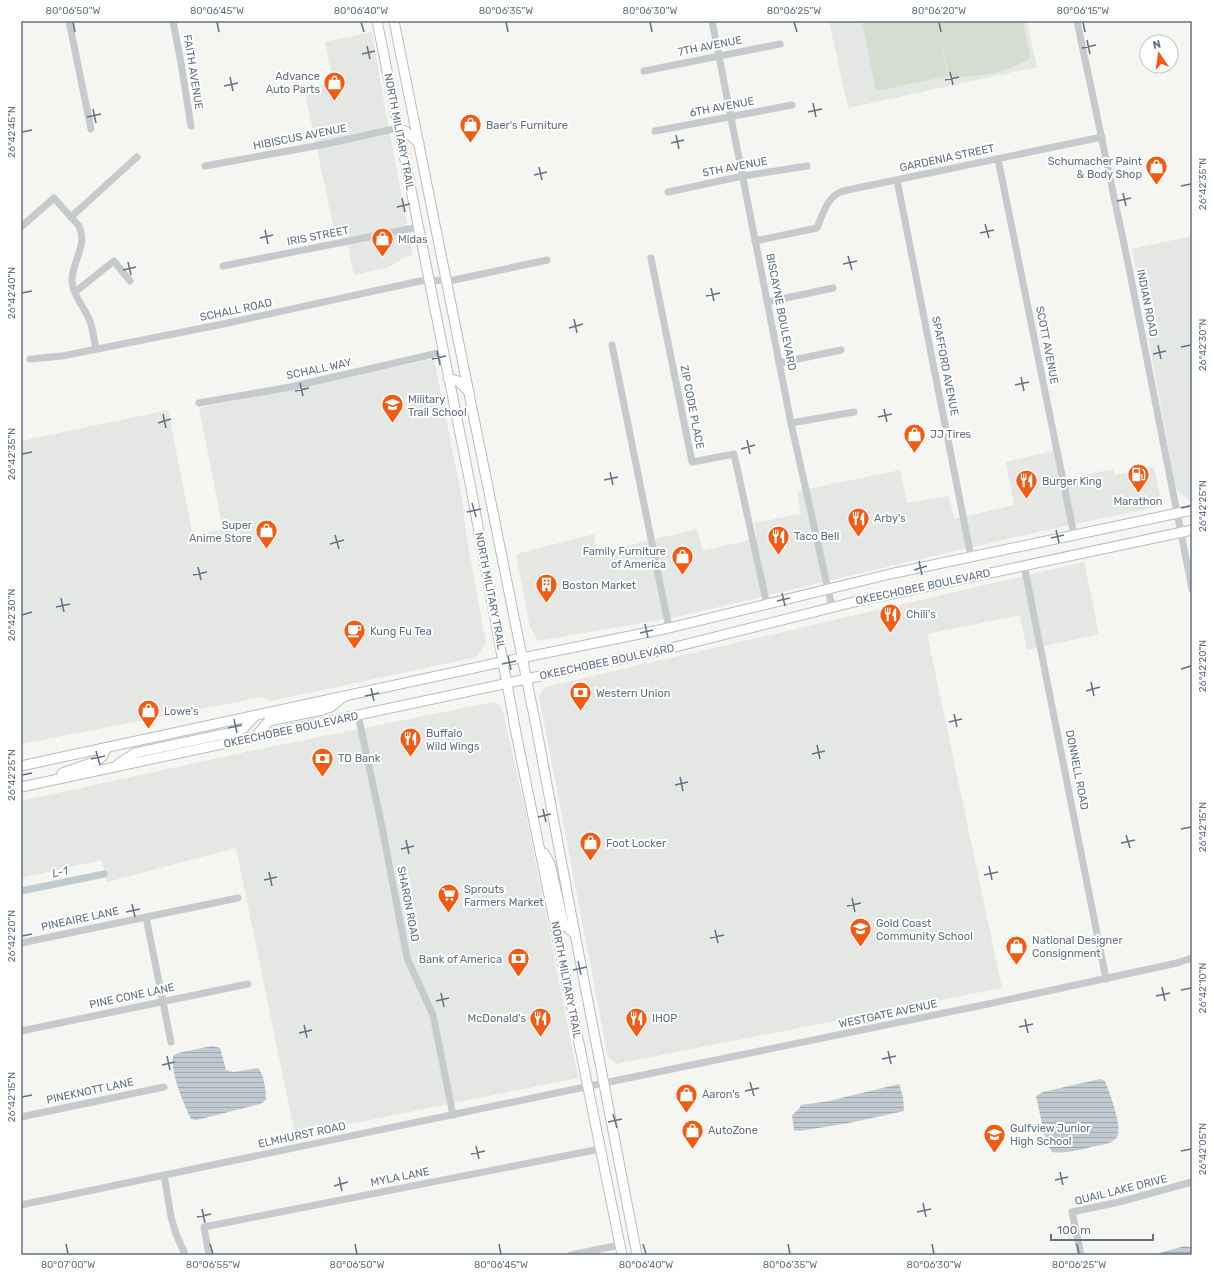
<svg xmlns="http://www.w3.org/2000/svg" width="1213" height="1276" font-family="Rubik,sans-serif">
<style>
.built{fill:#e5e7e4}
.grass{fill:#d5ddd1}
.water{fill:url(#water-rules)}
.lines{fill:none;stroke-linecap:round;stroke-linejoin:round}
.canal{stroke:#c0cad0;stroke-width:7}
.major-casing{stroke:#b9bcc0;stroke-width:11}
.minor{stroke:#c7cacd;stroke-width:7}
.major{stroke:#fff;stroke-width:9}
.ticks{fill:none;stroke:#617285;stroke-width:1.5}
.labels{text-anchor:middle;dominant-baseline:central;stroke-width:4;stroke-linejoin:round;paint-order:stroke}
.street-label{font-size:11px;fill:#617285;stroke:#fff}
.poi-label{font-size:11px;fill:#617285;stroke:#fff;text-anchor:start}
.water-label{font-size:12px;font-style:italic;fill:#627a89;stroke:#fff}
.neatline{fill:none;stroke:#617285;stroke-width:1.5}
.ticks-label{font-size:10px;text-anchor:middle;fill:#617285}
</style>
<defs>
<pattern id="water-rules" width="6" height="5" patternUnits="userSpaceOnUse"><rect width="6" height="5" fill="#c0cad0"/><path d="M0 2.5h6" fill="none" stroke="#9fa8ae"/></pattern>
</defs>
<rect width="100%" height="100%" fill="#f5f5f1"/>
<g class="built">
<path d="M829,21h198l10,46 -189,41z"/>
<path d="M372,32l13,76 28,147 -6,1 -18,11 -35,8 -10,-48 -10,2 -30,-141 29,-6 -8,-40z"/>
<path d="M1192,236v265l-1,1 -15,-13 -44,-240z"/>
<path d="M434,359l28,140 5,41 19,103 -9,14 -206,44 -9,-4 -241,47v-303l147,-31 25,126 30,-7 -24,-121z"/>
<path d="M1060,449l6,30 47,-10 1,6 40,-8 8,39 -97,20 -145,33 -243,58 -139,24 -8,-14 -14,-73 78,-20 3,19 100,-24 6,22 54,-13 -3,-15 46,-9 -2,-23 102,-21 7,33 42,-7 5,23 60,-14 -8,-43z"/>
<path d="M1084,562l15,72 -72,16 -7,-35 -93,19 75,354 -386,76 -8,-7 -69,-361 6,-9z"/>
<path d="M493,702l6,3 4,7 22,97 53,269 -283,57 -59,-287 -129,34 -5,-22 -81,18v-77l234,-51z"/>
</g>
<path class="grass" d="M862,21h161l8,37c-24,14 -54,21 -82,18l-12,-54 11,54 -72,15z"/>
<g class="water">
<path d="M212,1046l8,2 6,22 8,2 24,-4c6,6 8,23 8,32l-6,4 -63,16 -6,-1c-7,-15 -21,-47 -18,-63l5,-3z"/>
<path d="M1100,1079l5,2c4,10 18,47 12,56 -6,8 -17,8 -26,10 -14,4 -24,6 -39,5l-6,-10 -10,-46 7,-4z"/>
<path d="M899,1084l4,13 1,14 -55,12 -49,8 -6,-1 -2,-15 7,-6 2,-4 28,-4z"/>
<path d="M1185,1246l5,1 2,2v6h-40z"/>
</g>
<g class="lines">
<path class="canal" d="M21,891l83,-17"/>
<defs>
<g id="major">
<path d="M377,21l93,462 46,250 106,522"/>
<path d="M394,21l143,710 38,203 62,321"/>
<path d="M398,128l7,3 14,12"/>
<path d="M448,378l10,3 11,11"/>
<path d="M255,737l14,-16 53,-11 9,-3 12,-10"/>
<path d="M118,764l17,-11 103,-22 6,-3 12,-13"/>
<path d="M21,766l476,-103 172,-35 221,-54 302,-64"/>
<path d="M62,773l35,-12 5,-4 5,-10"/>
<path d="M21,787l646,-138 187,-47 338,-72"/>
<path d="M544,853l6,11 14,61 11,9"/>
</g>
</defs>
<use href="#major" class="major-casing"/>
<g class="minor">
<path d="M69,21l22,108"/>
<path d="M173,21l8,42 10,63"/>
<path d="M712,21l79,402 41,184"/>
<path d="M1077,21l52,247 63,321"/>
<path d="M644,71l136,-27"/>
<path d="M655,131l137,-26"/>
<path d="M998,159l76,376"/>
<path d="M205,166l121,-22 72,-16"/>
<path d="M897,180l74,377"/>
<path d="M668,192l75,-16 64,-10"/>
<path d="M71,217l66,-60"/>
<path d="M21,227l33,-29 25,28c9,19 -7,36 -7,54 0,14 12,27 17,39 4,9 5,21 7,30"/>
<path d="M755,241l62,-13c6,-14 10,-32 26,-37l259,-54"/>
<path d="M651,258l41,204 42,-8 33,151"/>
<path d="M223,266l196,-39"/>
<path d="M75,292l39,-31 16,20"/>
<path d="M767,302l66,-14"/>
<path d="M612,345l57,283"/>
<path d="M30,359l32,-3 161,-32 197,-43 34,-1 93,-20"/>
<path d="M779,363l62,-13"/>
<path d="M199,403l91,-16 153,-35"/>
<path d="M791,423l63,-11"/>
<path d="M1024,565l82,414"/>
<path d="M358,715l24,112 25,131 26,57 20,100"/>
<path d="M146,917l25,125"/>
<path d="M21,943l217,-45"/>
<path d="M21,1031l227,-47"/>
<path d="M21,1117l143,-30"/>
<path d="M164,1175l7,42 5,17 8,18 -1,3"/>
<path d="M21,1205l583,-122 384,-79 189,-41 15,-5"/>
<path d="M209,1255l-5,-28 396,-78"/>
<path d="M571,1255l49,-10"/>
<path d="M1081,1255l-9,-43 47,-10 73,-20"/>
</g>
<use href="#major" class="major"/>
</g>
<path class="ticks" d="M73,22l2,10M217,22l2,10M361,22l3,10M506,22l2,10M650,22l2,10M794,22l3,10M939,22l2,10M1083,22l2,10M1087,40l3,14M367,46l3,13M1082,48l14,-3M362,54l13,-3M950,72l3,13M230,77l3,14M945,80l14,-3M224,86l14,-3M813,103l3,14M93,109l3,14M808,112l14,-3M87,117l14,-3M22,132l10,-2M676,135l3,14M671,143l13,-3M539,167l3,13M534,175l13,-3M1181,186l10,-2M1123,193l3,13M402,198l3,14M1117,201l14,-3M397,207l13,-3M985,224l4,14M265,230l3,14M980,233l14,-3M260,238l13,-3M848,256l4,14M128,262l3,13M843,264l14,-3M123,270l13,-3M711,288l3,13M22,293l10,-2M706,296l14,-3M574,319l3,14M569,328l14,-4M1158,345l3,14M1181,347l10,-2M437,351l3,14M1153,354l13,-3M432,359l14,-3M1021,377l3,14M300,383l3,13M1015,385l14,-3M295,391l14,-3M884,409l3,13M163,414l3,14M878,417l14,-3M158,423l13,-4M747,440l3,14M741,449l14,-4M22,454l10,-2M610,472l3,13M604,480l14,-3M472,503l4,14M1181,508l10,-2M467,512l14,-3M1056,530l3,13M335,535l4,14M1051,538l13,-3M330,544l14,-4M919,561l3,14M198,567l3,13M914,570l13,-4M193,575l14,-3M782,593l3,13M61,598l3,14M777,601l13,-3M56,607l14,-3M22,615l10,-3M645,624l3,14M640,633l13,-3M508,656l3,14M502,664l14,-3M1181,669l10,-3M1091,682l3,14M371,688l3,13M1086,691l14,-4M365,696l14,-3M954,714l3,13M234,719l3,14M949,722l13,-3M228,728l14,-3M817,745l3,14M96,751l4,14M812,754l13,-3M91,759l14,-3M22,775l10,-2M680,777l3,14M675,785l13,-3M543,809l3,13M538,817l13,-3M1181,829l10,-2M1126,835l4,13M406,840l3,14M1121,843l14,-3M401,849l13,-3M989,866l3,14M269,872l3,14M984,875l14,-3M264,880l13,-3M852,898l3,14M132,904l3,13M847,906l14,-3M126,912l14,-3M715,930l3,13M22,936l10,-2M710,938l14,-3M578,961l3,14M573,970l14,-3M1162,987l3,14M1181,990l10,-2M441,993l3,14M1156,996l14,-3M436,1001l13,-3M1025,1019l3,14M304,1025l3,13M1019,1027l14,-3M299,1033l13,-3M888,1051l3,13M167,1056l3,14M882,1059l14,-3M162,1065l13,-3M750,1082l4,14M745,1091l14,-3M22,1097l10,-2M613,1114l4,14M608,1122l14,-3M476,1146l3,13M1181,1151l10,-2M471,1154l14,-3M1060,1172l3,13M339,1177l3,14M1055,1180l13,-3M334,1186l14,-4M923,1203l3,14M202,1209l3,14M917,1212l14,-3M197,1217l14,-3M66,1244l2,10M210,1244l3,10M355,1244l2,10M499,1244l2,10M643,1244l3,10M788,1244l2,10M932,1244l2,10M1077,1244l2,10"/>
<defs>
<symbol id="shop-pin" viewBox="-11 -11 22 30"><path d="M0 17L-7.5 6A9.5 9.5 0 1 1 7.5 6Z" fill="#f35b13" stroke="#fff"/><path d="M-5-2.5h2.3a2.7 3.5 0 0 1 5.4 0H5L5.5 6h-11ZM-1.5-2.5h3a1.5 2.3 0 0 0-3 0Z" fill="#fff"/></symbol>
<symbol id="school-pin" viewBox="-11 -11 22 30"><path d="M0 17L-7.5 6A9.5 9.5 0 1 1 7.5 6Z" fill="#f35b13" stroke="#fff"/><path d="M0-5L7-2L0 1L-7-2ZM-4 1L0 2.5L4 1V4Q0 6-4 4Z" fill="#fff"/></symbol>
<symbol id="fuel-pin" viewBox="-11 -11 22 30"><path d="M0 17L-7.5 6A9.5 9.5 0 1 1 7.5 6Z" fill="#f35b13" stroke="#fff"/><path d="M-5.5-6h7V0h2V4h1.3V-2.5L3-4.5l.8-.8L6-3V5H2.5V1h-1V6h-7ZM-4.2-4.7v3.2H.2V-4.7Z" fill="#fff"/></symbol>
<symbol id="restaurant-pin" viewBox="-11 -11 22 30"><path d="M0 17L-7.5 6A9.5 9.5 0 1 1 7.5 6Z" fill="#f35b13" stroke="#fff"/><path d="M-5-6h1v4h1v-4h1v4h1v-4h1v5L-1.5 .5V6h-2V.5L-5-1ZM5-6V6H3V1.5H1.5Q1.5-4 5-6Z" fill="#fff"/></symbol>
<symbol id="building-pin" viewBox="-11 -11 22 30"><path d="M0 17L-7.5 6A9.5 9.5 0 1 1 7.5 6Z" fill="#f35b13" stroke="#fff"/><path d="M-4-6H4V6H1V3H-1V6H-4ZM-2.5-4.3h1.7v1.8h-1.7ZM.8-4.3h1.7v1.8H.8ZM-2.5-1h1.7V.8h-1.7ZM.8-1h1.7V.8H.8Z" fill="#fff"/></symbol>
<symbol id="cafe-pin" viewBox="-11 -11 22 30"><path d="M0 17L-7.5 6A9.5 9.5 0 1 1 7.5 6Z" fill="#f35b13" stroke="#fff"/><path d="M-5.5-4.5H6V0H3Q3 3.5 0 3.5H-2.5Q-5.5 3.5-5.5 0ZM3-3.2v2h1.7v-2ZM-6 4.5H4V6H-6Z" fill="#fff"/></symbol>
<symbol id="bank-pin" viewBox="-11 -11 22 30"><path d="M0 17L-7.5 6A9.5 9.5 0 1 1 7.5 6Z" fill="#f35b13" stroke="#fff"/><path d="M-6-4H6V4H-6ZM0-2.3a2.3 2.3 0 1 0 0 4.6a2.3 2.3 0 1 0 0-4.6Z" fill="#fff"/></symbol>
<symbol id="supermarket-pin" viewBox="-11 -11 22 30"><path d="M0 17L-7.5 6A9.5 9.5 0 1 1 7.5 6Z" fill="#f35b13" stroke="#fff"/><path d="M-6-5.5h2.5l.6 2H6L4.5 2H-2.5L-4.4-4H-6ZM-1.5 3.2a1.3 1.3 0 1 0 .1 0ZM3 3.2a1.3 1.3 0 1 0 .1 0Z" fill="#fff"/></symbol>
</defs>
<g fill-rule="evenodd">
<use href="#shop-pin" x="322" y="70" width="25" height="34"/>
<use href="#shop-pin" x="458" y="112" width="25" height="34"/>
<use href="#shop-pin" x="1144" y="154" width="25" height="34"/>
<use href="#shop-pin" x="370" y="226" width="25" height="34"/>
<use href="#school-pin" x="380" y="392" width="25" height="34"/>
<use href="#shop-pin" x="902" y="422" width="25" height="34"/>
<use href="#fuel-pin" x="1126" y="462" width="25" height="34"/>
<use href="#restaurant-pin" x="1014" y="468" width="25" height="34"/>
<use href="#restaurant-pin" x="846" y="506" width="25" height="34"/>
<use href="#shop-pin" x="254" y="518" width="25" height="34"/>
<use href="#restaurant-pin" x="766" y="524" width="25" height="34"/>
<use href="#shop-pin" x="670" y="544" width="25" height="34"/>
<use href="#building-pin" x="534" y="572" width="25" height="34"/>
<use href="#restaurant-pin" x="878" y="602" width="25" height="34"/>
<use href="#cafe-pin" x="342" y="618" width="25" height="34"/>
<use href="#bank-pin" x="568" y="680" width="25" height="34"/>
<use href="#shop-pin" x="136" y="698" width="25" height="34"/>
<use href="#restaurant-pin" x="398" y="726" width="25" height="34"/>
<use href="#bank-pin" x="310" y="746" width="25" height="34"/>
<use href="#shop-pin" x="578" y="830" width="25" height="34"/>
<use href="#supermarket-pin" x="436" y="882" width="25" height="34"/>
<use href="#school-pin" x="848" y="916" width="25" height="34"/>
<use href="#shop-pin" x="1004" y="934" width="25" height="34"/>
<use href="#bank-pin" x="506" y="946" width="25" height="34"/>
<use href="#restaurant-pin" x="528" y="1006" width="25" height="34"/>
<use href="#restaurant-pin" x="624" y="1006" width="25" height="34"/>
<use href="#shop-pin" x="674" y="1082" width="25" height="34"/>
<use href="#shop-pin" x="680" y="1118" width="25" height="34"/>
<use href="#school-pin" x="982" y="1122" width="25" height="34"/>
</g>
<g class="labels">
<g class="street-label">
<text transform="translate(710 46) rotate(-11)">7TH AVENUE</text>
<text transform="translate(193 72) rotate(81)">FAITH AVENUE</text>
<text transform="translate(722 107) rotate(-11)">6TH AVENUE</text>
<text transform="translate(399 132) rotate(79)">NORTH MILITARY TRAIL</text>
<text transform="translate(300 137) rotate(-11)">HIBISCUS AVENUE</text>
<text transform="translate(947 158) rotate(-12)">GARDENIA STREET</text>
<text transform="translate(735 167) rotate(-11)">5TH AVENUE</text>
<text transform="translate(318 236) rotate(-11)">IRIS STREET</text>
<text transform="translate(1147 303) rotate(79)">INDIAN ROAD</text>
<text transform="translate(236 310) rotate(-12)">SCHALL ROAD</text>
<text transform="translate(781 312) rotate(79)">BISCAYNE BOULEVARD</text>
<text transform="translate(1047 345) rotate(79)">SCOTT AVENUE</text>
<text transform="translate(945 366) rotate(79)">SPAFFORD AVENUE</text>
<text transform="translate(319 369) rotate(-12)">SCHALL WAY</text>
<text transform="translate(692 407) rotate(79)">ZIP CODE PLACE</text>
<text transform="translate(923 587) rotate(-12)">OKEECHOBEE BOULEVARD</text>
<text transform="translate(490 591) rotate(79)">NORTH MILITARY TRAIL</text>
<text transform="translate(607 662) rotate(-12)">OKEECHOBEE BOULEVARD</text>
<text transform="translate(291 730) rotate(-12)">OKEECHOBEE BOULEVARD</text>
<text transform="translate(1077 770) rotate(79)">DONNELL ROAD</text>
<text transform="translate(408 904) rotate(79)">SHARON ROAD</text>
<text transform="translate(80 919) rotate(-12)">PINEAIRE LANE</text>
<text transform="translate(566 980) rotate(79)">NORTH MILITARY TRAIL</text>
<text transform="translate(132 996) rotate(-12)">PINE CONE LANE</text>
<text transform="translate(888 1014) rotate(-12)">WESTGATE AVENUE</text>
<text transform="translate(90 1091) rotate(-12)">PINEKNOTT LANE</text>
<text transform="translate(302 1135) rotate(-12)">ELMHURST ROAD</text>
<text transform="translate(400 1177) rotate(-11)">MYLA LANE</text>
<text transform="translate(1121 1190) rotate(-14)">QUAIL LAKE DRIVE</text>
</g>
<g class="poi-label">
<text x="320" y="76" text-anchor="end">Advance<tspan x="320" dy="13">Auto Parts</tspan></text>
<text x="486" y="125">Baer's Furniture</text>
<text x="1142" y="161" text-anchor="end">Schumacher Paint<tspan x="1142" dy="13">&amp; Body Shop</tspan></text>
<text x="398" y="239">Midas</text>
<text x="408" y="399">Military<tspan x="408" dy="13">Trail School</tspan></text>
<text x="930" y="434">JJ Tires</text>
<text x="1042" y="481">Burger King</text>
<text x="1138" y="501" text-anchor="middle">Marathon</text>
<text x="874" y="518">Arby's</text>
<text x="252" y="525" text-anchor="end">Super<tspan x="252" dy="13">Anime Store</tspan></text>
<text x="794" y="536">Taco Bell</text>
<text x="666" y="551" text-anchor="end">Family Furniture<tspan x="666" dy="13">of America</tspan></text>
<text x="562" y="585">Boston Market</text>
<text x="906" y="614">Chili's</text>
<text x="370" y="631">Kung Fu Tea</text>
<text x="596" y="693">Western Union</text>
<text x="164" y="711">Lowe's</text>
<text x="426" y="733">Buffalo<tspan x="426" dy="13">Wild Wings</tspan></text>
<text x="338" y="758">TD Bank</text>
<text x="606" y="843">Foot Locker</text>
<text x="464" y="889">Sprouts<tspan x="464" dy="13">Farmers Market</tspan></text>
<text x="876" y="923">Gold Coast<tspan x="876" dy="13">Community School</tspan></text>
<text x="1032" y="940">National Designer<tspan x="1032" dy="13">Consignment</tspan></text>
<text x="502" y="959" text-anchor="end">Bank of America</text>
<text x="526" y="1018" text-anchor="end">McDonald's</text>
<text x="652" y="1018">IHOP</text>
<text x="702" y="1094">Aaron's</text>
<text x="1010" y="1128">Gulfview Junior<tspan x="1010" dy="13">High School</tspan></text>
<text x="708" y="1130">AutoZone</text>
</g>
<g class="water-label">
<text transform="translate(60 872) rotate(-12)">L-1</text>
</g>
</g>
<rect width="1213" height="1276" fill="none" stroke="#ffffff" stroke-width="44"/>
<g transform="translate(1159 54) rotate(347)"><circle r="19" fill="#ffffff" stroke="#c0c7ce"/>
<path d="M0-3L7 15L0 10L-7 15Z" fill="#f35b13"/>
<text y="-6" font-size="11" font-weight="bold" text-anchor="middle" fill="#617285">N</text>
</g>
<path d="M1051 1234v6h102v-6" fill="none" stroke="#617285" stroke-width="2"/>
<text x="1057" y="1234" font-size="12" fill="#617285" stroke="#ffffff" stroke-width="3" paint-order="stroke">100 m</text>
<rect x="22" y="22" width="1169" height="1232" class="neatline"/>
<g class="ticks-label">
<text x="73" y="14">80°06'50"W</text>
<text x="217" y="14">80°06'45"W</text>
<text x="361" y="14">80°06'40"W</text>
<text x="506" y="14">80°06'35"W</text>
<text x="650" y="14">80°06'30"W</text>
<text x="794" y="14">80°06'25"W</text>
<text x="939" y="14">80°06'20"W</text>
<text x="1083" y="14">80°06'15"W</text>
<text transform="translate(11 132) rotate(-90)" y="4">26°42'45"N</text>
<text transform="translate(1202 184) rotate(-90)" y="4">26°42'35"N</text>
<text transform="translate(11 293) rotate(-90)" y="4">26°42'40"N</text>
<text transform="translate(1202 345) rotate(-90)" y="4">26°42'30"N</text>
<text transform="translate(11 454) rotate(-90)" y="4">26°42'35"N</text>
<text transform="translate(1202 506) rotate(-90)" y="4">26°42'25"N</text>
<text transform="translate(11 615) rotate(-90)" y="4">26°42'30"N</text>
<text transform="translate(1202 666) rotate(-90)" y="4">26°42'20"N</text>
<text transform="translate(11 775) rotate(-90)" y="4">26°42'25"N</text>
<text transform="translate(1202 827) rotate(-90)" y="4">26°42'15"N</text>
<text transform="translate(11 936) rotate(-90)" y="4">26°42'20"N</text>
<text transform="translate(1202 988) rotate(-90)" y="4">26°42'10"N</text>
<text transform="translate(11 1097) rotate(-90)" y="4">26°42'15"N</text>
<text transform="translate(1202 1149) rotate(-90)" y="4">26°42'05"N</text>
<text x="68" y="1268">80°07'00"W</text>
<text x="213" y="1268">80°06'55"W</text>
<text x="357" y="1268">80°06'50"W</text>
<text x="501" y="1268">80°06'45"W</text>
<text x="646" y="1268">80°06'40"W</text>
<text x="790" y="1268">80°06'35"W</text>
<text x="934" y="1268">80°06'30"W</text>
<text x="1079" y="1268">80°06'25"W</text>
</g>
</svg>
